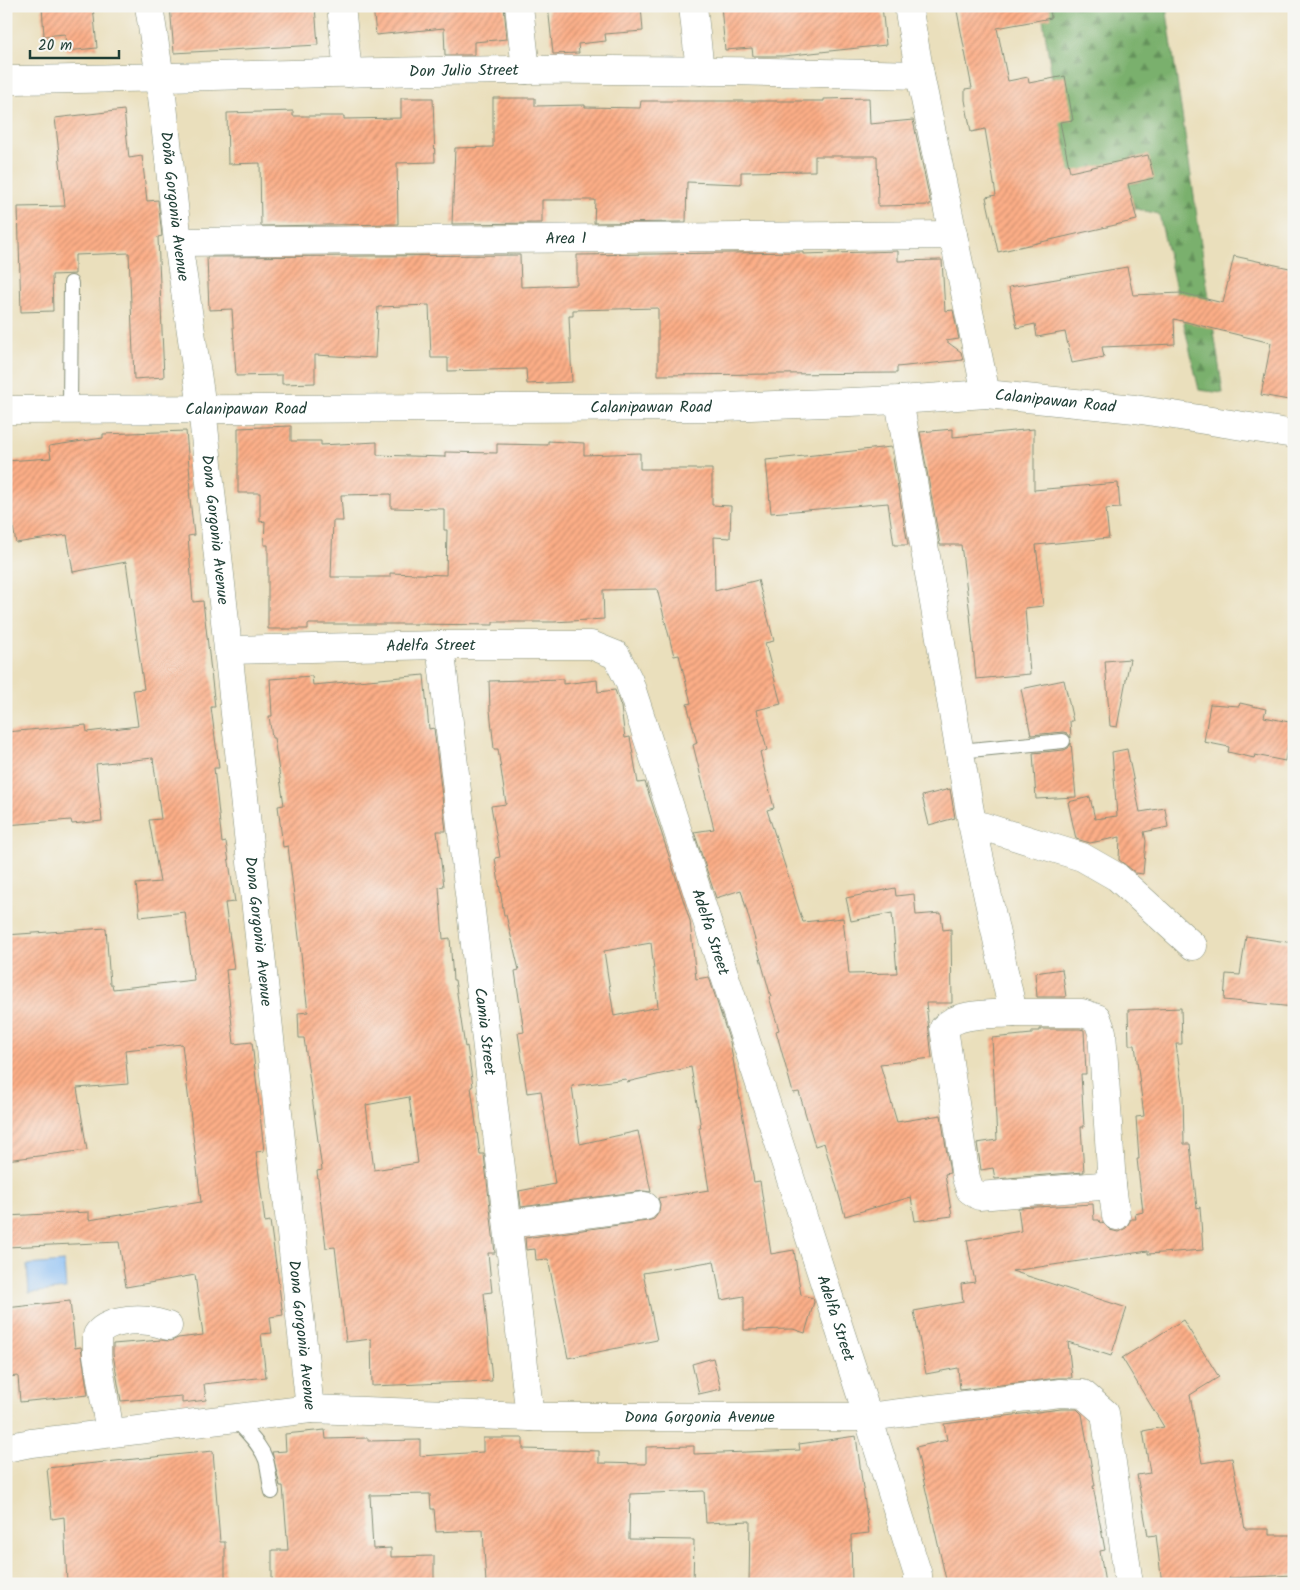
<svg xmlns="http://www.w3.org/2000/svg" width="1300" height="1590" font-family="Kalam,sans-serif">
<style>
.forest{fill:url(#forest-firs);stroke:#4c7650}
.water{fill:#85bbf4;stroke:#527c94}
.building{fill:url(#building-hatch);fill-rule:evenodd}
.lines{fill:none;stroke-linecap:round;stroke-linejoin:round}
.service-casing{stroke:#848e78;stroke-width:16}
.minor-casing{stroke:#848e78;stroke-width:29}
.tertiary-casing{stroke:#848e78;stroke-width:29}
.service{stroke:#fff;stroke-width:14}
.minor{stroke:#fff;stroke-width:28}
.tertiary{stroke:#fff;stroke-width:28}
.labels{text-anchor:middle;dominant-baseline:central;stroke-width:4.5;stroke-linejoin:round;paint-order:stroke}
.street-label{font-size:16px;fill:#1f3d34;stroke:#f6f6f2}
</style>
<defs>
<pattern id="forest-firs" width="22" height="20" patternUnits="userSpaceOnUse" patternTransform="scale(1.25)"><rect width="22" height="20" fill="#7ab06d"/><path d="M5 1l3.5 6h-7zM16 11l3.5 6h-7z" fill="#63905a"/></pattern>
<pattern id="building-hatch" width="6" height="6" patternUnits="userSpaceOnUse" patternTransform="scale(1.25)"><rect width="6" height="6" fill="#fdae87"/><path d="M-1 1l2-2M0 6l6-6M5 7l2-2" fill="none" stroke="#cc8f6f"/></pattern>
</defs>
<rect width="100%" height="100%" fill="#f6f6f2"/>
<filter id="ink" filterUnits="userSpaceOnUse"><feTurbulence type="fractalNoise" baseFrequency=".02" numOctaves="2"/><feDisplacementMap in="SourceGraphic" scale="10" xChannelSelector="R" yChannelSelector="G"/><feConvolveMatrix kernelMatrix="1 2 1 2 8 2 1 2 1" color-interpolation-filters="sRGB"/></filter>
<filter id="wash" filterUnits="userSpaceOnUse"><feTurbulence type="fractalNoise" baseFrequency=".0096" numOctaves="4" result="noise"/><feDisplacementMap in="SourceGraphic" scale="20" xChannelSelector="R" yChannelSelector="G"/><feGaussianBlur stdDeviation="1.12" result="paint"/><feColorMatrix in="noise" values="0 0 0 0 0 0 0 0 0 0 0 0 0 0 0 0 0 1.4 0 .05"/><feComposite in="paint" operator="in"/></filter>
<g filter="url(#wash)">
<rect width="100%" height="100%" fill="#eadfbc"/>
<path class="forest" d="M1041,6h125l57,387 -24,-3 -40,-176 -89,-20z"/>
<path class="water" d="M64,1262l2,27 -37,4 -2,-28z"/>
<g id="blocks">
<g class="building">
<path d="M42,6h51l4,42 -31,3 -1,-17 -21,2z"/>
<path d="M170,6h145l3,39 -144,8z"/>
<path d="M373,6h131l3,33 -33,3v13h-29l-1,-27 -68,7z"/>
<path d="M548,6h93l2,25 -38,3 1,7 -28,3 1,9 -26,1z"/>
<path d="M721,6h161l4,39 -103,11h-30l-1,-8 -27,2z"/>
<path d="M956,6h94l1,12 -54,10 11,53 20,-4 1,6 36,-7 8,44 -13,2 10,50 78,-17 6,23 -26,6 9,36 -139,32 -12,-55 10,-2 -11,-66 -14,3 -6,-32v-11l7,-1z"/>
<path d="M401,98h32l2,64 -38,1 1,61 -137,2 -1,-63 -32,1 -1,-51 66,-2v5h51v3l57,-1z"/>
<path d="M493,98h42v8l50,-1v2l55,1 1,-7h183v-2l45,-1 1,26 43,-4 18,85 -53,1 -1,-50h-62v15l-74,1v12l-54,-2 -1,40 -92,1 1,-23h-53v23l-90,1 3,-76 38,-1z"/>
<path d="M124,110l5,48 13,-2 5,45 11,-1 4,36 -4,1 6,140 -30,2 -5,-126 -54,2v19l-23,1 1,36 -32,1 -3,-105 47,-1 -10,-88z"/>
<path d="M898,251v10l44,-1 3,51 8,-1 6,29 -13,2 15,11 2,8 -66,7v6l-239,2v-67l-85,2v6h-4l3,66 -45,2 -1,-15 -78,2v-13h-17l-2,-53 -51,2 -3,51 -60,-3v28l-33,1v-9l-46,1 -4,-67 -23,1 -2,-53 313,-2 1,32 56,-2v-30l226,-3v2z"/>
<path d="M1234,256l60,13v132l-33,-6 10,-52 -97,-24 1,25 -73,3 2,10 -32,6 -7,-31 -28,5 -2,-13 -18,4 -8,-41 118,-20 6,28 49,-2 41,10z"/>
<path d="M291,426v15h30v4l56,-3v13l68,2v-5l52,1v-9l51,1v-4l36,2v12l56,-2v16h72v36l19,1 -1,32 -16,-1 1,54 43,-11 16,61 -9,2 16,61 -24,6 10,40 -7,2 14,56 -7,2 36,112 40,-4 6,56 48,-1 -5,-60 -41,8 -5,-23 49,-10 1,8 18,-2 2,21 25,-2 2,17 8,-1 1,74h-26l6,55 -52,6 17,58 44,-7 9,58 -5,1 7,42 -37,5 -4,-24 -66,19 -21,-73 -9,3 -16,-54 -6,1 -17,-62 3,-1 -10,-33h2l-30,-107 -25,8 -22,-66 20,-3 -21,-84 4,-2 -10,-39 4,-1 -12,-48 -5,1 -17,-67 -54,1 1,29 -50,3h-61v3l-81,-1h-104v5h-40v-84h-4l1,-24 -5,1v-29h-22v-65zM391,494v14l53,1v21h3l-1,45 -56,-2v4h-59l2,-56h10l-2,-26z"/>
<path d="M953,429v8l81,-8v61l84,-7 2,25 -14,1 3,29 -73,7 7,61 -18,2 5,66 -54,5 -6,-65 -9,-69h-21l-20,-113z"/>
<path d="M186,431l5,58 -2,1 5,45 -6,1 5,66 10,-1 12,106h-4l8,61h-5l8,75 4,-1 9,60 -10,1 9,66 -8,1 8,74 18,-2 12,109 -8,1 9,70 5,-1 13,94 -13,2 2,16 -11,1 5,43 -62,7 2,16 -24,3v-7l-61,5 -8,-47v-10l48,-4 10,1 7,-3 25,-3 -8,-60 -69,12 -7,-45 -113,5v-31l83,-4v8l112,-18 -19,-158 -57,6 3,34 -51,4 10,62 -81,10v-225l100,-7 4,56h2l1,5 81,-9 -9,-68 -45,5 -4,-33 24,-2 -11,-62 12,-1 -8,-61 -57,6 6,57 -30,3 -1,-4 -65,5v-93l80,-7 1,7 51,-6 -5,-36 11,-1 -18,-127 -53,10 -6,-37 -51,8 -10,-54v-28l45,-3 -2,-12 54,-8v-4z"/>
<path d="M891,447l17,98h-14l-6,-42 -117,10 -5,-53z"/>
<path d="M1130,659l-13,68 -7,-1 -5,-65z"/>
<path d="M424,675l5,54 5,-1 12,103h-9l7,55 -5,1 4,52 7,-1 3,42h2l10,67 2,-1 6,40 -2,1 9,67h4l11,99h-7l4,39 -8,1 8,88 -120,5 -1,-47 -25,3 -11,-95 -9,1 -9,-77 5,-1 -18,-132h-5l-1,-25 10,-1 -20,-166 -5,1 -5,-41 6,-1 -10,-67h-2l-3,-22h3l-2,-37 42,-3 1,9zM409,1097l9,66 -44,7 -8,-65z"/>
<path d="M563,679v5l34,-4 1,12 17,-2 6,17 4,31 5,-1 8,46 7,-1 45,139 6,58 13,-2 21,65 24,140 6,-1 11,73 23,-4 7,45 12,3 1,4 -9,31 -12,-4 -49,1v-34l-23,4 -7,-39 -71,12 14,67 -89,18 -20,-99 -12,1 -1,-11 -9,1 -1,-12 122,-17 7,-2 5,-7 1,-8 -2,-6 51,-8 -10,-62h2l-10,-61 -64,15 -1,-3 -54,7 8,58 58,-13 13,61 -8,-1 -122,16 -2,-16 36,-7 -14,-93 -14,2 -9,-60 6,-1 -9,-61 4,-1 -13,-55h-2l-9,-57 5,-1 -9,-51 15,-2 -8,-55h-4l-4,-39 -1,-29zM651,943l7,64 -44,9 -10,-65z"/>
<path d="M1064,680l9,41h-3l1,17 -4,-5 -4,-1 -32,3 -10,-46z"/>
<path d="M1240,703l26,6 -2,8 30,6v21h-6l-3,17 -30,-6 -1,3 -26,-6 1,-5 -25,-5 6,-38 29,2z"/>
<path d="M1071,743l5,54 -40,2 -3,-46 31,-3 4,-2z"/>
<path d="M1127,749l13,63 25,-4 3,19 -24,5 2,9 -3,33 -7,-1 -17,-13 1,-23 -30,6 -14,-4 -8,-37 22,-5 5,22 22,-3 -5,-64z"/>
<path d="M950,789l5,29 -26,7 -7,-29z"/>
<path d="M1246,936l48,7v64l-70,-7 2,-26 14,1z"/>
<path d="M1062,969l4,28h-29l-2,-24z"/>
<path d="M1181,1008l1,36h-6l7,49 1,51h6l7,64 3,-1 3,43 -55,4v-3l-136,20 115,37 -16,48 -43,-14 4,36h-14l-98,12 -2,-22 -32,6 -12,-63 49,-9 -2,-18 14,-2 -8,-42 54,-9 -3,-23 75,-4 1,16h5l1,3 2,-1 8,8 8,2 8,-4 5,-9h5l-1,-5 8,-2 -6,-53h2l-3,-42 8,-1 -9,-71h-6l-1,-35z"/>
<path d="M1040,1029h40l4,1 2,44h-5l3,53h-3l3,45 -89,7 -2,-11 -12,2 -4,-27 20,-3 -5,-102 40,-4v-3h8z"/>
<path d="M70,1301l5,47 6,-1 7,48 -68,7 -2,-26 -12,1v-69z"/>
<path d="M1183,1320l36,57 -29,18 12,68 30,-5 13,71h24v6h25v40l-65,3 1,6h-68l-6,-49 -8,1 -11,-61 13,-2 -7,-42 21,-4 -42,-69z"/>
<path d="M713,1358l8,31 -22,5 -7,-30z"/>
<path d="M1061,1409h16l5,5 13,72h-2l12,64 -5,1 5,33h-158l-31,-137 31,-7 -3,-16z"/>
<path d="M325,1430l1,9 42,-1v3l52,-1v16l63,-4v-14h40v11l76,2v12l47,1v-17l48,-1v8l106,-4 -1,-6 57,-8 13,97 -18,2 1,49h-103l1,-63 -44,2 -2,-32 -74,3 -1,45 65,1 -1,44h-207l-3,-54 -47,2 -2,-23h-3l-1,-15 -60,1 3,54 18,-1v9l43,-1v28h-162v-34h16l-5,-64h-3l-8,-34 14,-1 -1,-17z"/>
<path d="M213,1451l7,91h5v42h-158l-3,-67 -12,2 -5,-51z"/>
</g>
</g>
</g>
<g filter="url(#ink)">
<use href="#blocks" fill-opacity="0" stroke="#848e78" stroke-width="1"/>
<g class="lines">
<defs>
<g id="service">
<path d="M70,409l1,-126"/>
<path d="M960,751l103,-10"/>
<path d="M235,1418c10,14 25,25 31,42 3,10 3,21 6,32"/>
</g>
<g id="minor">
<path id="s1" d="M149,6l11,72 18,164 24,166 108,1001 220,8h338l192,-24 23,1 22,19 24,171"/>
<path d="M341,6l7,67"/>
<path d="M519,6l7,64"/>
<path d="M693,6l7,65"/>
<path d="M908,6l12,69 66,319"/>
<path id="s2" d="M6,80c173,-2 346,-9 519,-10 132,-1 264,2 395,5"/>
<path id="s3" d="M178,242l775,-7"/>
<path d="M899,400l73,423 41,190c-21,2 -55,-1 -69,15l22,150 4,12 9,6 133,-11"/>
<path id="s4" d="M440,645l90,772"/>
<path id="s5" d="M229,650l211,-5h151l25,10 13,26 239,736 50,158v9"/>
<path d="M972,823l110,34 35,20 76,69"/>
<path d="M1013,1013h69l15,5 5,14 10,153 4,31"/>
<path d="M508,1224l137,-18"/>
<path d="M110,1433l-13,-78v-20c9,-14 36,-16 52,-14 6,1 13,3 19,5"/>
<path d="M6,1448l25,-5 279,-34"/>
</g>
<g id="tertiary">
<path id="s6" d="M6,410l719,-3 174,-7 87,-6 149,15 159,25"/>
</g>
</defs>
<use href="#service" class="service-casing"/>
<use href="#minor" class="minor-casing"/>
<use href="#tertiary" class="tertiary-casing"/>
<use href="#service" class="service"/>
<use href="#minor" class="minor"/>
<use href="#tertiary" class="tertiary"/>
</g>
</g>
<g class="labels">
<g class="street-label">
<text stroke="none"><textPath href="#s2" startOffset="458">Don Julio Street</textPath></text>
<text stroke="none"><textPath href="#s1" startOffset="202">Doña Gorgonia Avenue</textPath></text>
<text stroke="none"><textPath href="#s3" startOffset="388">Area 1</textPath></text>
<text stroke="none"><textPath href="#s6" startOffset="1050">Calanipawan Road</textPath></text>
<text stroke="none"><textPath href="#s6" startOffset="645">Calanipawan Road</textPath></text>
<text stroke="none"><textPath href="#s6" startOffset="240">Calanipawan Road</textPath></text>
<text stroke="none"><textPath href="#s1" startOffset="528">Dona Gorgonia Avenue</textPath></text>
<text stroke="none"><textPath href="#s5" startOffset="202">Adelfa Street</textPath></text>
<text stroke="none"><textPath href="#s1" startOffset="932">Dona Gorgonia Avenue</textPath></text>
<text stroke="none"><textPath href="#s5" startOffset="682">Adelfa Street</textPath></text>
<text stroke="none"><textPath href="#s4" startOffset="389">Camia Street</textPath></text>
<text stroke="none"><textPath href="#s5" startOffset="1088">Adelfa Street</textPath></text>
<text stroke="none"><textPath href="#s1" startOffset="1338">Dona Gorgonia Avenue</textPath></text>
<text stroke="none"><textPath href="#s1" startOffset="1802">Dona Gorgonia Avenue</textPath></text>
</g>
</g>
<rect width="1300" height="1590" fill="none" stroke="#f6f6f2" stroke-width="25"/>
<path d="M30 50v8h89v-8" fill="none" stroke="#1f3d34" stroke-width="2.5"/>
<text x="38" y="50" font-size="15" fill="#1f3d34" stroke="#f6f6f2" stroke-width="4" paint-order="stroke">20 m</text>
</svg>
